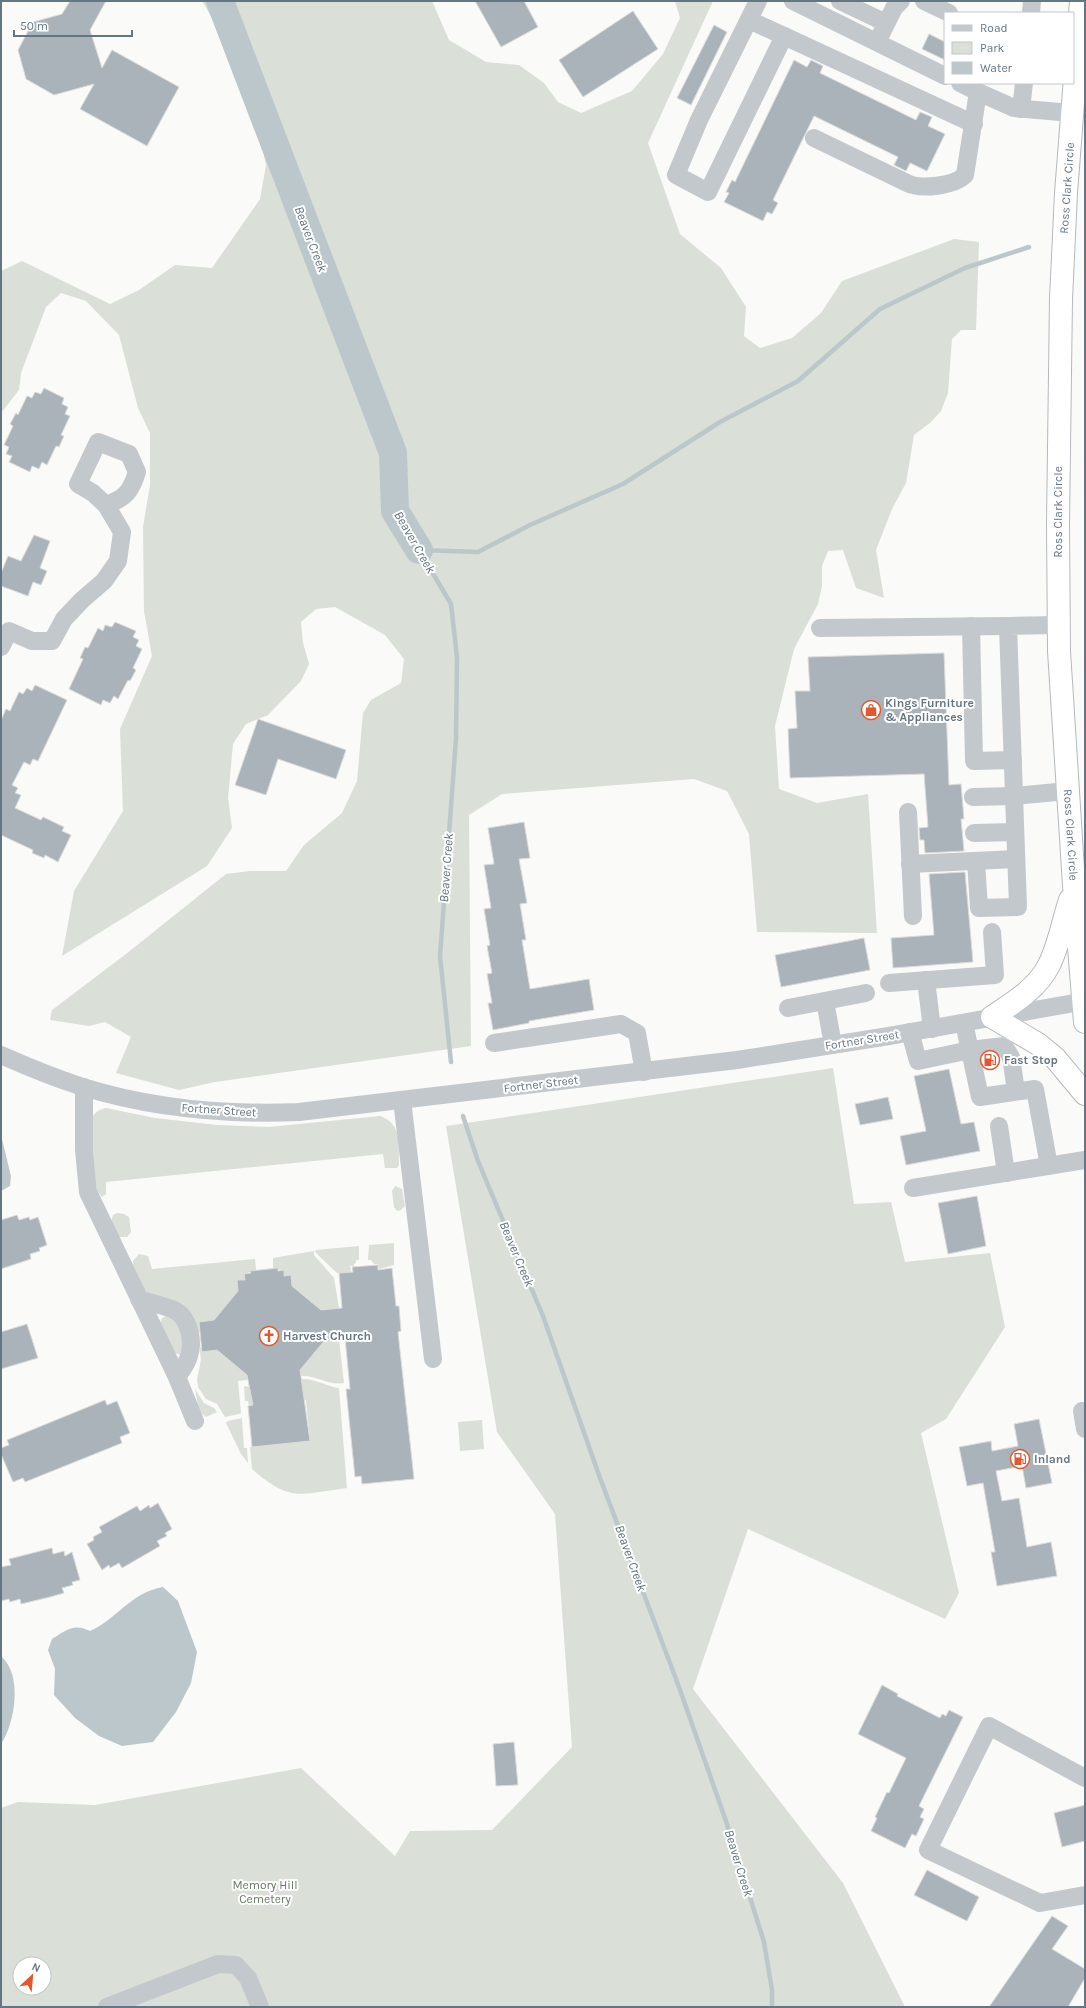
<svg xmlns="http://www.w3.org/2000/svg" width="1086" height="2008" font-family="Karla,sans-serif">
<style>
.green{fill:#dadfd7;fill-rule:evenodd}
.water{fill:#bbc7cb}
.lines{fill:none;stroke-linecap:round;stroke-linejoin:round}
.stream{stroke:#bbc7cb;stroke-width:4.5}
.river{stroke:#bbc7cb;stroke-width:28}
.building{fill:#aab3b9;stroke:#dcdcda}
.highway-casing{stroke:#b4b9bd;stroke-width:24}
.minor{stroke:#c3c8cc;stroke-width:18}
.highway{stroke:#fff;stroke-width:22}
.labels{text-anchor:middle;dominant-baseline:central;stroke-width:4;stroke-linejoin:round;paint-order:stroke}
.street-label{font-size:12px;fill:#657683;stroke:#fff}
.poi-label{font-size:12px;font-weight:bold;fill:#657683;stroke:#fff;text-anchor:start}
.park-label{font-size:12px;fill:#687a64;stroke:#fff}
.water-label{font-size:13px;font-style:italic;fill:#60757c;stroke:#fff}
</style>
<rect width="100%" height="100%" fill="#fafaf8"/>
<g class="green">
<path d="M202,1h230l17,39 37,22 33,3 25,18 14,19 23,11 51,-22 31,-37 17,-36 -5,-17h38l-65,142 32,91 41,34 25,39 -2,29 16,12 32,-10 29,-25 21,-32 112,-42 25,3 -3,88h-15l-9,9 -4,54 -7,18 -11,12 -16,12 -8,48 -14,26 -16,41 8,48 -28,-10 -13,-38 -15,1 -6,15v20l-4,18 -24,45 -19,77 4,63 38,14 51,-9 9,139 -120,-1 -8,-98 -22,-43 -33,-12 -192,15 -33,21 2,231 -256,36 -36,8 -63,-17 15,-36 -26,-15 -16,4 -39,-6 2,-10 74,-56 100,-80 24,-3h36l18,-26 38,-32 15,-32 6,-68 8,-13 30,-17 3,-24 -19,-24 -50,-28 -19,2 -15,13 2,21 6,21 -8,17 -33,34 -22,9 -13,20 -5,54 4,30 -25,38 -145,90 12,-65 49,-80 -3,-82 32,-73 -8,-45 -1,-84 7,-42v-52l-12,-25 -19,-73 -33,-34 -25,-8 -15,14 -25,66 -2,17 -18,23v-142l21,-10 88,43 29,-14 36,-25 37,3 48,-69 6,-34 -5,-24 -49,-123z"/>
<path d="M833,1068l21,136 37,-2 14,60 85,-9 15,74 -59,92 -25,14 38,160 -14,26 -197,-90 -55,160 150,194 62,124h-904v-199l17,-6 77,3 206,-37 94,88 15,-25 82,-1 80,-83 -17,-233 -58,-82 -51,-306zM20,1964h24v24h-24z"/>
<path d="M106,1108l49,10 62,7 52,2 111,-11c23,8 18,29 19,49l-2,3h-12l-2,-14 -277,28v12l-4,3 -5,-6 -7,-69c3,-8 7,-12 16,-14z"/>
<path d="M395,1186l7,3 3,17 -4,4 -4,1 -3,-4 -2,-16z"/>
<path d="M117,1213l7,1 5,3 2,15 -4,5h-9l-7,-16 2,-6z"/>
<path d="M394,1243v22l-15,4 -1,-5h-4l-3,-4h-3l1,-15z"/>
<path d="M359,1246v14h-3v3l-2,1v2h-4l1,6 -14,1 -22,-21 1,-2z"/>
<path d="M314,1251v4l20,23 5,30 -18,2 -29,-24 -1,-11 -7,1v-6l-11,-1v-11z"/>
<path d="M139,1254l9,2 4,13 103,-10 1,11 -12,4 1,6h-8l1,11 -24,29 -15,2 1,11h-5l-50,-42 -12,-26v-4z"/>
<path d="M166,1316l13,6 5,27 -3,6 -7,-2 -14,-30 2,-5z"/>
<path d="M339,1339l5,44c-15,3 -27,-8 -43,-7l-1,-6 25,-30z"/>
<path d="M199,1342l3,10 15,-2 30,25v5l-9,1 3,32 -2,1 -14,3 -8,-13 -11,-5 -8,-12 -1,-8 4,-19z"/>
<path d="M301,1379c14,-1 24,7 38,9l8,100c-47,6 -56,15 -95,-19l-2,-22 60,-6 -4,-41 -25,3 20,-22z"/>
<path d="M244,1386l7,1 24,16 -26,3 -1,-5h-3z"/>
<path d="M195,1389l9,14 10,5 3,4 -11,5 -4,-3 -4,-9z"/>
<path d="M242,1418l2,30h3l1,15 -7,-9 -15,-31 2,-2z"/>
<path d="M482,1420l2,29 -24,2 -2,-29z"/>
</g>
<g class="water">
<path d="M1,1135l10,41 -1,10 -9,5z"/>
<path d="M163,1587l15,14 19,51 -6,31 -15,29 -23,30 -31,4 -23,-10 -24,-18 -21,-23 1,-26 -7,-19 4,-11c15,-9 21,-16 38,-8 26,-11 41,-39 73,-44z"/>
<path d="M1,1656c22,19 14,67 0,88z"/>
</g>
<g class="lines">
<g class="stream">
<path d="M419,550l59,2 52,-27 93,-41 97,-62 78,-41 82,-72 85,-41 64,-21"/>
<path d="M419,550l32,54 6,53 -1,82 -16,217 11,106"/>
<path d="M463,1116l15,45 65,155 57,162 79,209 48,137 37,118 8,48v17"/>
</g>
<path class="river" d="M220,1l173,452 2,58 24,39"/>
</g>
<g class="building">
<path d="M70,1h36l-16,29 12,38 10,-18 67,37 -32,59 -67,-37 14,-25 -40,11 -28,-16 -8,-29 15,-28 29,-8z"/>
<path d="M475,1h49l14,26 -37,20z"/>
<path d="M633,11l25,38 -75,48 -24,-37z"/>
<path d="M714,25l13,7 -36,73 -14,-7z"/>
<path d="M929,34l16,8v18l-23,-11z"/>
<path d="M794,60l13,7 4,-7 12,6 -3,7 96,47 4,-8 12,5 -4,9 17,8 -18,37 -17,-8 -4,8 -12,-6 4,-8 -84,-41 -41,84 5,3 -6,11 -5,-2 -4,9 -39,-19 5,-9 -3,-1 6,-12 3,2z"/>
<path d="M44,388l20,10 -2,6 6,3 -3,7 5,2 -9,19 3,1 -5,11 -3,-1 -9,19 -5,-3 -3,7 -7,-3 -2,6 -21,-10 3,-6 -6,-2 3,-7 -5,-2 9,-19 -3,-2 6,-11 2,2 9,-19 5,2 3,-6 6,2z"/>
<path d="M34,535l16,6 -10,27 7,3 -6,14 -8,-3 -5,14 -27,-10v-13l7,-17 13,5z"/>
<path d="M115,622l21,9 -3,6 6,3 -3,6 6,3 -9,19 3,2 -6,11 -2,-1 -10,19 -4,-3 -4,7 -7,-3 -2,5 -32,-16 14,-30 -3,-1 5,-11 3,1 10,-20 5,3 2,-6 7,2z"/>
<path d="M944,653l5,132 12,-1 3,35h-3l3,32 -39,2 -1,-13h-4l-1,-12 9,-1 -4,-53 -134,4 -2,-49 9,-1 -2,-37h15l-2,-34z"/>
<path d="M35,685l32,15 -29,61 -5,-2 -3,6 -6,-3 -12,23 6,3 -3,5 6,2 -6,13 26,12 2,-3 21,10 -2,4 9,4 -13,27 -13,-7 -1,3 -12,-5 1,-3 -32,-15v-115l5,-11 4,2 9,-19 4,2 4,-6 5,3z"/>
<path d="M258,719l88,31 -10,29 -58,-20 -12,36 -31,-10z"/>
<path d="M524,822l6,36 -11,1 8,44 -7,1 6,36h-4l8,49 59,-10 5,31 -65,11v2l-36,7 -5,-27h4l-5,-29 5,-1 -5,-27 3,-1 -6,-36 7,-1 -7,-43 10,-1 -6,-36z"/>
<path d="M965,872l8,90 -80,6 -2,-30 43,-3 -5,-61z"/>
<path d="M864,938l6,32 -89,17 -6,-32z"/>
<path d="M949,1069l12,55 13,-2 6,29 -74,14 -6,-29 26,-5 -12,-55z"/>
<path d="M888,1097l5,22 -33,6 -5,-21z"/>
<path d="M977,1196l9,50 -38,8 -10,-51z"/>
<path d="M17,1215l2,5 10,-3 1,3 8,-3 9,28 -8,3 1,3 -10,3 1,5 -30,10v-49z"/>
<path d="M378,1265v5l14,-2 4,38h3l2,25 -3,1 16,147 -52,5 -1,-8 -6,1 -9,-88h4l-5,-51 -20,2 -25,30 10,71 -58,6 -4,-41 5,-1 -6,-30 -30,-25 -15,2 -3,-30 15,-2 24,-29 -1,-11h8l-1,-6 7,-1 -1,-2 28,-3v3l6,-1v6l7,-1 1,11 29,24 21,-2 -3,-35 14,-1 -1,-5z"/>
<path d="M27,1324l11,34 -37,11v-37z"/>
<path d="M105,1400l2,5 10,-4 13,32 -10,4 2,6 -97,39 -2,-4 -10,4 -12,-28v-6l8,-3 -2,-5z"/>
<path d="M1039,1419l13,64 -26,5 -4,-22 -26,5 6,30 17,-3 8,49 24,-5 6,34 -60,10 -6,-34h4l-12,-69 -16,3 -8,-39 32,-6 1,10 26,-5 -4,-22z"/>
<path d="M158,1503l14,26 -7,4 2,3 -10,5 3,5 -38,22 -3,-5 -9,5 -1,-3 -7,5 -15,-26 7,-4 -1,-3 9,-5 -3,-5 38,-21 3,5 9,-6 1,3z"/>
<path d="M52,1548l1,6 11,-3 1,5 7,-4 8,28 -8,2 1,3 -11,3 2,5 -14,4 -29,7 -1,-5 -10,3 -1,-3 -8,2v-34l10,-2 -2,-6z"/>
<path d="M882,1685l16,9 -1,2 43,22 2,-4 4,2 3,-6 14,7 -44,89 5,3 -4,8 4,2 -8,17 -4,-2 -7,14 -34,-17 6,-13 -2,-1 12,-25 2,1 17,-35 -48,-24z"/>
<path d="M514,1742l4,43 -22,1 -3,-42z"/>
<path d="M1085,1805v36l-23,6 -8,-34z"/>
<path d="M927,1870l52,27 -12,24 -53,-26z"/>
<path d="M1052,1916l16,10 -16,23 33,20v9l-17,29h-79z"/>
</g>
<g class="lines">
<defs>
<g id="highway">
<path id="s1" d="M1081,1l-15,192 -5,106 -3,225 1,127 15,234 11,137"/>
<path d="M1070,900c-7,21 -11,45 -21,65 -12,24 -36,38 -57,52l46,27 17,14 30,36"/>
</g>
</defs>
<use href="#highway" class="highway-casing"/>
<g class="minor">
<path d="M758,1l-59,119 -23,55 32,17 76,-156 190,88"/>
<path d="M793,1l152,75"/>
<path d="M840,1l46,22"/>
<path d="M924,1l25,12"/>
<path d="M1031,13l1,-12"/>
<path d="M749,20l35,16"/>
<path d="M881,34l13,-26 7,-7"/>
<path d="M960,83l18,9"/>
<path d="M1021,109l3,-26"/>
<path d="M814,138l93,45c14,7 47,3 58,-8l13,-83 36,16 58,5"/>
<path d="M971,626l3,135 39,-1"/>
<path d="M820,628l188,-2"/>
<path d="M1,647l8,-16 23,10h20l12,-22 18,-19 22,-19 14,-20 4,-29 -16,-27 -13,-12 -15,-9 20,-42 31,12 8,18c-6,19 -11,26 -31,33"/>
<path d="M973,797l41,-1 54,-5"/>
<path d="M908,812l5,104"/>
<path d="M974,833l41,-1"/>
<path d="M976,861l3,47 39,-1 -10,-281 50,-1"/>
<path d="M910,864l106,-5"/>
<path d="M926,980l6,49"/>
<path d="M889,983l106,-8 -3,-43"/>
<path d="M825,1001l8,44"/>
<path d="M788,1008l78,-15"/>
<path d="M964,1023l16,74 55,-8 14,77"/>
<path d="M910,1032l8,29 52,-11 34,-4 7,11 5,34"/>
<path d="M494,1043l127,-19 16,9 7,39"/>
<path d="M1,1055c27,12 54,23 82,32 71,22 143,28 216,25l438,-52 152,-24 196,-35"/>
<path d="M84,1087v63l4,42 89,185 18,44"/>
<path d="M402,1100l31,259"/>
<path d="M999,1126l7,47"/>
<path d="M913,1188l172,-28"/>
<path d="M139,1299c11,4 24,6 35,11 15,7 20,31 15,46 -2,8 -8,15 -12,21"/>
<path d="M1082,1411l3,18"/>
<path d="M1085,1778l-96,-52 -61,124 112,53 45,-8"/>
<path d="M107,2007l111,-43 18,1 12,13 12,29"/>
</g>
<use href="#highway" class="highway"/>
</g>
<defs>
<symbol id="shop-ring" viewBox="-11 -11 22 22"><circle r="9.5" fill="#fff" stroke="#e4572e" stroke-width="1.5"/><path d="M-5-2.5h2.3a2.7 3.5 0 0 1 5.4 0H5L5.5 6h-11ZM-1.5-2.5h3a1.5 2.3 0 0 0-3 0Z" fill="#e4572e"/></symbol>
<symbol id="fuel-ring" viewBox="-11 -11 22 22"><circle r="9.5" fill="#fff" stroke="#e4572e" stroke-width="1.5"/><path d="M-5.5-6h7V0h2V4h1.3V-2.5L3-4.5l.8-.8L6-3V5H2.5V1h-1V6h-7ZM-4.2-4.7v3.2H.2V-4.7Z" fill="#e4572e"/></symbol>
<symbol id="church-ring" viewBox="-11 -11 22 22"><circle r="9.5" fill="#fff" stroke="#e4572e" stroke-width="1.5"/><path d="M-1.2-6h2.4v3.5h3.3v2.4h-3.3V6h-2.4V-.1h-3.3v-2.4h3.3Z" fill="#e4572e"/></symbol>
</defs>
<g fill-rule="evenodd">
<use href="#shop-ring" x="860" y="699" width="22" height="22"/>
<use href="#fuel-ring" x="979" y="1049" width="22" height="22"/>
<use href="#church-ring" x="258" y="1325" width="22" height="22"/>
<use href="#fuel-ring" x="1009" y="1448" width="22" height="22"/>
</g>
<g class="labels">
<g class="street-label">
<text transform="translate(1067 188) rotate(-86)">Ross Clark Circle</text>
<text transform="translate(1058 512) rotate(-90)">Ross Clark Circle</text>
<text stroke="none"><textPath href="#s1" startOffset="835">Ross Clark Circle</textPath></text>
<text transform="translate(862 1040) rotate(-9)">Fortner Street</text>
<text transform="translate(541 1084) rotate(-7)">Fortner Street</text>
<text transform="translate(219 1110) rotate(4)">Fortner Street</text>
</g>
<g class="poi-label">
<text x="885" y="703">Kings Furniture<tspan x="885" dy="14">&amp; Appliances</tspan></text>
<text x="1004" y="1060">Fast Stop</text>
<text x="283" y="1336">Harvest Church</text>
<text x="1034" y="1459">Inland</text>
</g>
<g class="park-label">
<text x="265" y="1885">Memory Hill<tspan x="265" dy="14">Cemetery</tspan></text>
</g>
<g class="water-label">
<text transform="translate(311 239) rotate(69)">Beaver Creek</text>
<text transform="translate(415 542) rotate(60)">Beaver Creek</text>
<text transform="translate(446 868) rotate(-86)">Beaver Creek</text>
<text transform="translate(517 1254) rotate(67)">Beaver Creek</text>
<text transform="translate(631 1558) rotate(70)">Beaver Creek</text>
<text transform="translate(739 1863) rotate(73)">Beaver Creek</text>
</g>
</g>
<rect width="1086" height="2008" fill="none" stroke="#657683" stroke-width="4"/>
<rect x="944" y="12" width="130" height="72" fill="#ffffff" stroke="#c1c8cd"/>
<rect x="952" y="25" width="20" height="6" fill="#c3c8cc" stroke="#c1c8cd"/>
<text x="980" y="32" font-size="12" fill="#657683">Road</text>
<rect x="952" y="42" width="20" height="12" fill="#dadfd7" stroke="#c1c8cd"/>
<text x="980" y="52" font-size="12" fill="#657683">Park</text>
<rect x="952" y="62" width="20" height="12" fill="#bbc7cb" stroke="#c1c8cd"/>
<text x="980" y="72" font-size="12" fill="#657683">Water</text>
<g transform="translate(32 1976) rotate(26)"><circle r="19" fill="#ffffff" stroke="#c1c8cd"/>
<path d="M0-3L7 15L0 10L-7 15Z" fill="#e4572e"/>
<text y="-6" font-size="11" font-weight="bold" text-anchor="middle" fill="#657683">N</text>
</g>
<path d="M14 30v6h118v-6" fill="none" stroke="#657683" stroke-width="2"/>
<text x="20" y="30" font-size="12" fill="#657683" stroke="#ffffff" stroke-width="3" paint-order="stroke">50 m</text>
</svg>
